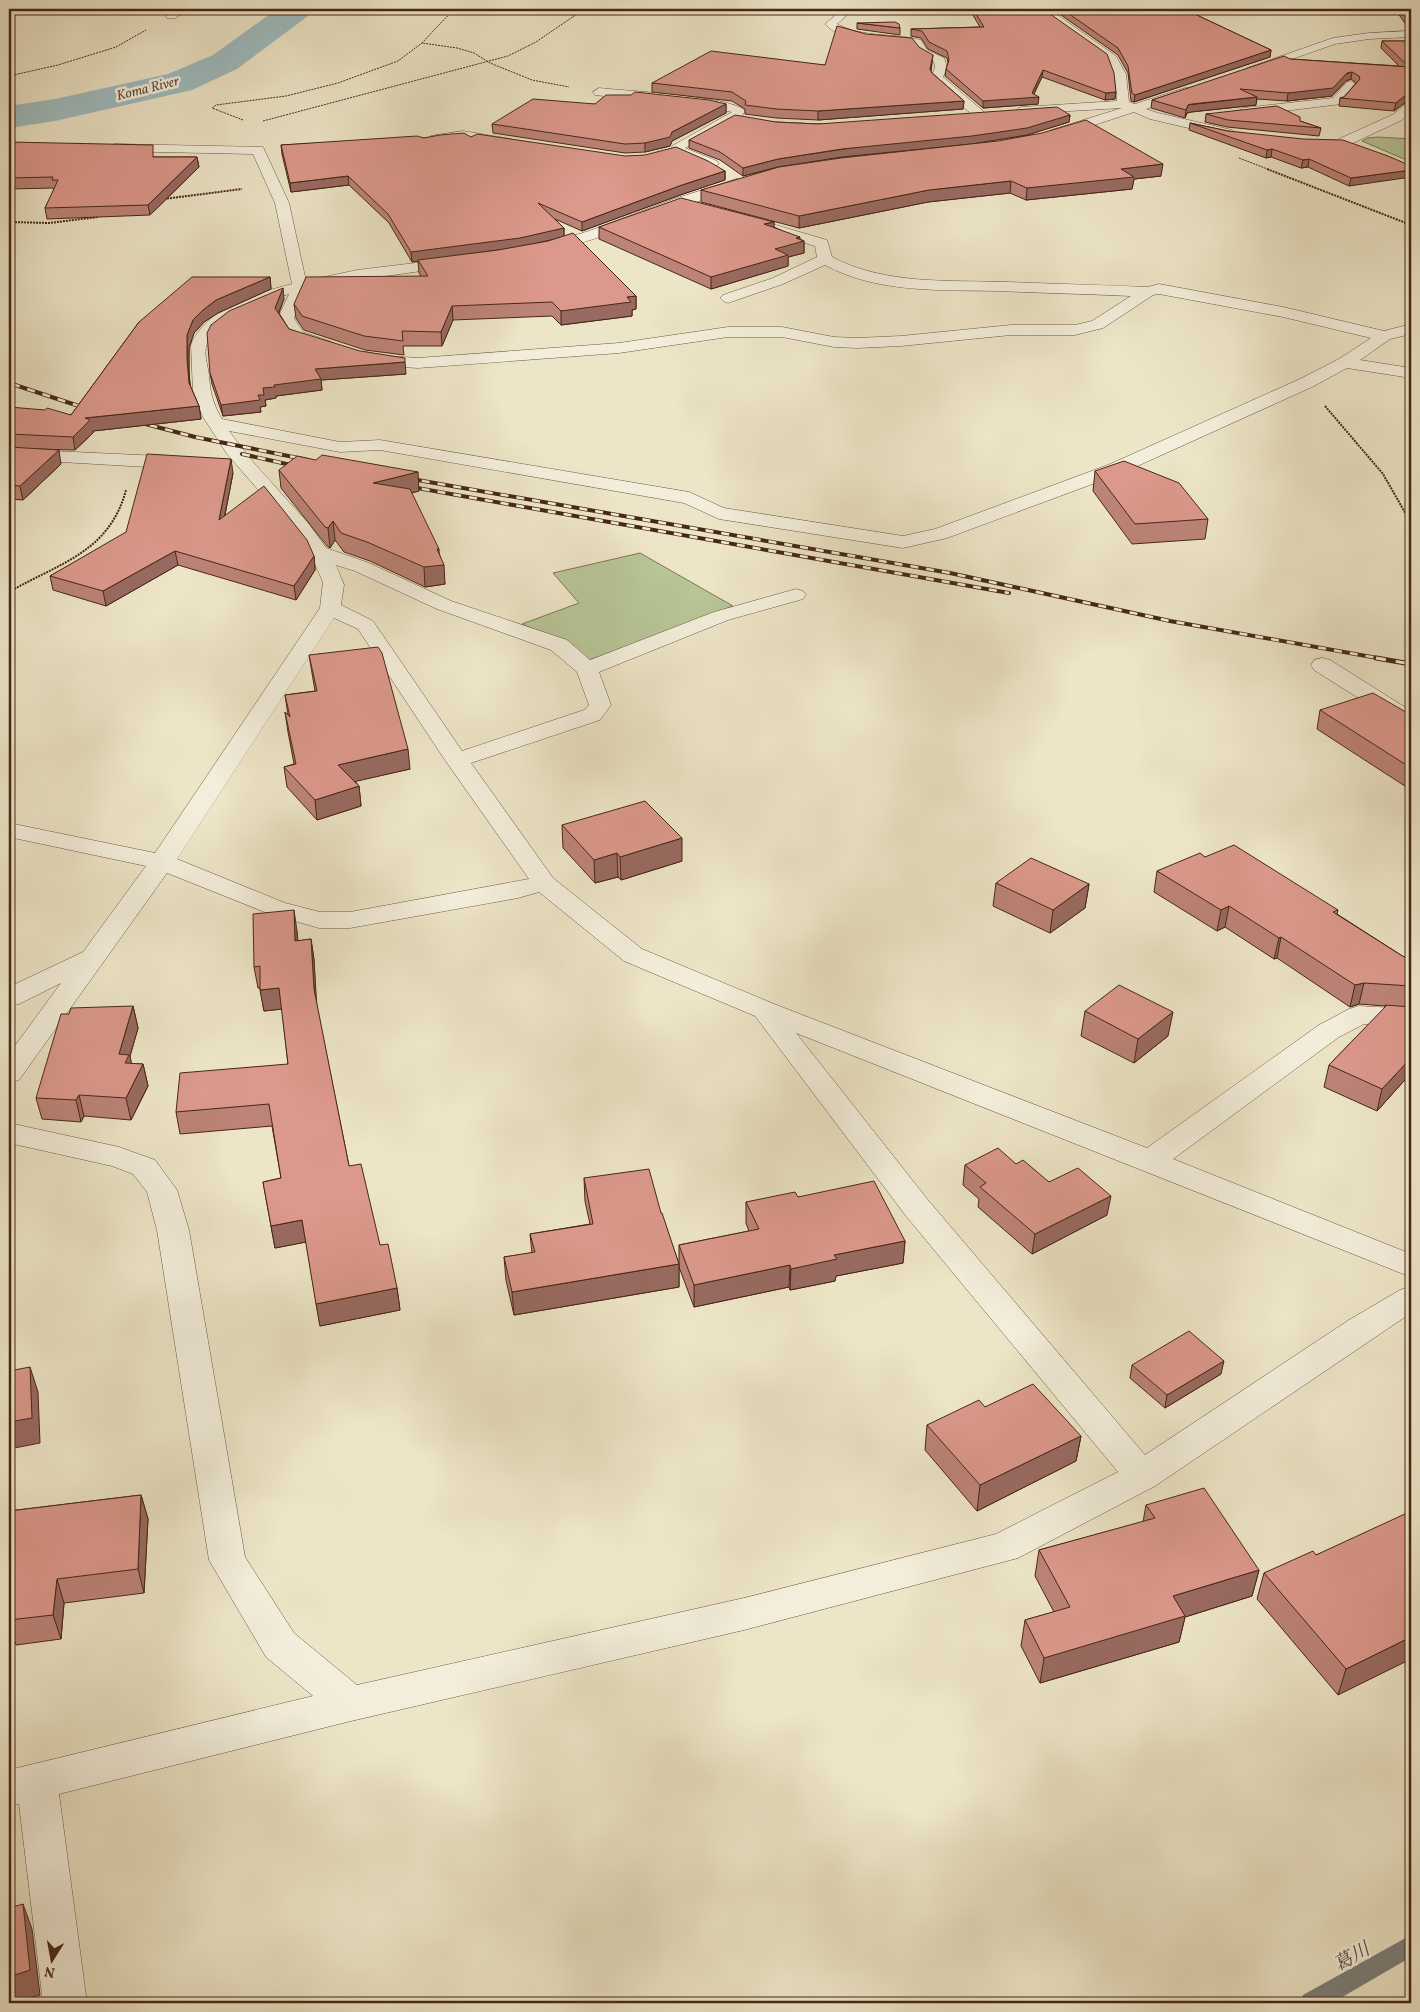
<svg xmlns="http://www.w3.org/2000/svg" width="1420" height="2012" font-family="Vollkorn,'Noto Serif JP',serif">
<style>
.green{fill:#b7c597;stroke:#7f7656}
.water{fill:#9ebcc0;stroke:#7b807b}
.lines{fill:none;stroke-linecap:round;stroke-linejoin:round}
.stream{fill:#7b807b;fill-rule:evenodd}
.river{fill:#9ebcc0;fill-rule:evenodd}
.minor-casing{stroke:#705641;stroke-width:1}
.path-far1{stroke:#472714;stroke-width:1;stroke-dasharray:2 1;stroke-linecap:butt}
.path{stroke:#472714;stroke-width:2;stroke-dasharray:2 1;stroke-linecap:butt}
.minor{fill:#f3eedb;fill-rule:evenodd}
.rail-far2-casing{stroke:#472714;stroke-width:2.5}
.rail-far1-casing{stroke:#472714;stroke-width:4}
.rail-casing{stroke:#472714;stroke-width:5}
.rail-far2{stroke:#f3eedb;stroke-width:2;stroke-dasharray:5;stroke-linecap:butt}
.rail-far1{stroke:#f3eedb;stroke-width:2.5;stroke-dasharray:8;stroke-linecap:butt}
.rail{stroke:#f3eedb;stroke-width:3;stroke-dasharray:10;stroke-linecap:butt}
.wall{fill:#bc8378;stroke:#472714}
.shaded-wall{fill:#996a61;stroke:#472714}
.building{fill:#db988b;stroke:#472714}
.labels{text-anchor:middle;dominant-baseline:central;stroke-width:5;stroke-linejoin:round;paint-order:stroke}
.far-water-label{font-size:14px;font-style:italic;fill:#5d4c3f;stroke:#f3eedb}
.near-water-label{font-size:19px;font-style:italic;fill:#5d4c3f;stroke:#f3eedb}
</style>
<rect width="100%" height="100%" fill="#ede5c7"/>
<filter id="stains"><feTurbulence type="fractalNoise" baseFrequency=".004" numOctaves="4"/><feColorMatrix values="0 0 0 0 .2 0 0 0 0 .09 0 0 0 0 .02 0 0 0 .5 -.17"/></filter>
<radialGradient id="worn" r=".72"><stop offset=".6" stop-color="#630" stop-opacity="0"/><stop offset="1" stop-color="#630" stop-opacity=".3"/></radialGradient>
<g class="green">
<path d="M1378,137l33,2v23l-49,-21 6,-3z"/>
<path d="M640,553l93,53 -146,55 -26,-20 -39,-17 57,-21 -26,-30z"/>
</g>
<path class="water" d="M260,9h180l-3,4z"/>
<g class="lines">
<path class="stream" d="M1411,1935v22l-79,46h-32l3,-8z"/>
<path class="river" d="M277,9h36l-5,7 -71,53 -45,21 -137,31 -46,7v-22l46,-7 113,-25 45,-19z"/>
<defs>
<g id="minor">
<path d="M177,9h13l-15,9h-8l-1,-2z"/>
<path d="M837,9h10v6l-10,9c26,14 56,9 84,16l6,10 17,8 3,9 -4,10 40,34 2,3 -2,3h-8l-42,-36 -2,-3 4,-11 -1,-5 -15,-8 -6,-9c-25,-5 -71,-1 -88,-21l12,-10z"/>
<path d="M1037,9h12l67,47 10,18 3,28 6,2 50,-16h8l2,3 -2,3 -47,15 12,4 74,17 1,3 -6,4 -77,-18 -16,-7 -73,24h-10l-1,-3 1,-3 71,-22 -104,6 -2,-3 2,-3 4,-1 95,-6 -2,-21 -7,-20z"/>
<path d="M1411,31v6l-42,2 -34,5 -80,28h-8l-2,-2 2,-2 86,-30 36,-5z"/>
<path d="M1351,81l6,4 -16,19 -98,12 -6,-4 6,-4 90,-10 14,-16z"/>
<path d="M599,88c25,3 134,8 146,23l-4,6 -56,31 32,13 2,3 -7,4 -39,-15 -1,-7 60,-34 -23,-5 -114,-12 -2,-3z"/>
<path d="M1411,102v10l-9,8 -53,25h-10l-1,-3 1,-3 55,-25 13,-11z"/>
<path d="M463,131l48,8 6,4 -6,4 -48,-8 -32,5 -6,-4 6,-4z"/>
<path d="M115,144l148,3 26,56 17,78 51,-11 100,-12 5,1 2,3 -2,3 -5,1 -100,14 -51,10 -12,28 9,14 29,10 2,3 -2,3 -6,2 -35,-12 -13,-20 11,-24c-25,7 -71,25 -82,50 -4,9 1,22 2,31 1,17 4,29 13,44l118,23 40,-2 309,52 35,16 179,28 32,-7 173,-64 192,-86 39,-20 32,-21 -88,-21 -124,-23 -6,1 -50,33 -28,7h-64l-110,11 -44,2 -23,-1 -52,-10h-54l-109,16 -201,15 -31,-2 -26,-5 -2,-4 2,-4 6,-1 20,4 31,2 201,-15 109,-16h54l52,10 23,1 44,-2 110,-11h64l17,-4 39,-25c-44,-2 -89,-3 -134,-5 -57,-1 -121,2 -172,-26l-42,19 -55,19 -5,-2 -3,-3 3,-3 50,-17 44,-21 -2,-11 -82,-25 -2,-3 2,-3 5,-1 89,26 5,17c53,28 117,23 175,25 47,2 94,3 141,5l11,-3 124,23 101,24 27,-7v10l-21,5 -30,21 51,8v10l-64,-10 -35,19 -190,86 -175,65 -44,10 -184,-29 -35,-16 -304,-53 -40,2 -111,-21 24,31 55,61 18,25 43,15 82,38 116,39 23,20 124,-48 82,-23 7,2 3,4 -3,4 -75,21 -129,52 12,33 -11,15 -129,43 82,115 89,71 132,55 373,144 172,-123 30,-16 10,-3 52,3v18l-47,-3 -25,13 -166,122 238,95v23l-615,-244 132,167 217,255 204,-135 51,-30 11,-4v27l-256,173 -137,72 -274,72 -393,91 -292,73 28,209h-44l-24,-199 -10,2v-36l304,-74 -47,-39 -57,-97 -52,-330 -10,-38 -14,-18 -21,-8 -103,-23v-20l110,24 36,13 22,30 12,40 56,327 49,76 63,52 387,-87 252,-64 122,-62 -212,-256 -151,-200 -131,-55 -85,-69 -21,6 -168,30h-31l-52,-15 -100,-40 -148,207 -10,3v-29l52,-71 -42,21 -10,2v-19l74,-35 63,-86 -137,-29v-14l146,30 165,-245 3,-26 -13,-29 -16,-22 -67,-77 -24,-37 -10,-25 -2,-47c15,-37 65,-52 101,-61l-17,-81 -22,-49 -143,-3 -2,-3zM336,565l19,6 82,38 114,41 26,22 12,33 -5,5 -122,41 -89,-130 -32,-16 3,-20zM334,618l24,11 87,131 84,119 -179,33h-30l-35,-9 -108,-44z"/>
<path d="M737,179l5,1 2,3 -2,3c-66,22 -131,51 -198,67l-5,-1 -2,-3 2,-3 50,-15 85,-32z"/>
<path d="M9,449l173,8 6,2 3,4 -3,4 -6,2 -173,-10z"/>
<path d="M1322,658l8,2 81,51v17l-8,-2 -89,-56 -3,-5 3,-5z"/>
</g>
</defs>
<use href="#minor" class="minor-casing"/>
<g class="path-far1">
<path d="M65,9l78,5"/>
<path d="M454,9l-32,34 35,5 17,5 16,10 42,17 37,7"/>
<path d="M9,76l49,-11 58,-18 30,-17"/>
<path d="M243,120l-31,-12 4,-3 70,-9 52,-13 60,-22 24,-18"/>
<path d="M263,121l245,-65 28,-14 41,-28 1,-5"/>
<path d="M1239,158l31,12"/>
</g>
<g class="path">
<path d="M1267,169l144,56"/>
<path d="M164,199l78,-10"/>
<path d="M9,222l40,1 49,-6"/>
<path d="M1325,406l58,68 28,49"/>
<path d="M9,592c50,-29 100,-39 117,-102"/>
</g>
<use href="#minor" class="minor"/>
<defs>
<path id="rail-far2" d="M9,383l7,2"/>
<g id="rail-far1">
<path d="M12,384l79,26"/>
<path d="M134,421l61,16 113,23"/>
<path d="M242,454l58,13"/>
<path d="M406,478l544,95 220,48 213,38"/>
<path d="M406,486l603,107"/>
</g>
<path id="rail" d="M1376,658l35,6"/>
</defs>
<use href="#rail-far2" class="rail-far2-casing"/>
<use href="#rail-far1" class="rail-far1-casing"/>
<use href="#rail" class="rail-casing"/>
<use href="#rail-far2" class="rail-far2"/>
<use href="#rail-far1" class="rail-far1"/>
<use href="#rail" class="rail"/>
</g>
<g class="wall">
<path d="M971,9h72l73,83 -1,7 -10,1 -63,-23 -8,17 4,10 -55,4 -38,-32 1,-7 2,-6 -1,-5 -19,-9 -7,-11 -10,-2v-7l69,-2 -9,-15z"/>
<path d="M1054,9h130l87,41 -1,7 -136,45 -3,-1 -3,-28 -10,-18 -64,-45z"/>
<path d="M1395,9h16v20h-2z"/>
<path d="M857,23l43,5v7l-43,-6z"/>
<path d="M1382,41h29v60v-1l-5,2 -12,9 -55,-5 1,-8 4,-1 12,-14 -5,-4 -5,2 -14,15 -45,5 -30,-2 -1,6 -65,7 -4,1 -2,5 -34,-10 1,-8 138,-41 109,7 -18,-18z"/>
<path d="M919,47l13,16 -1,8 1,2 32,28 -1,8 -145,11 -42,-2 -31,-4v-5l-13,-8 -80,-9v-9l173,-18z"/>
<path d="M595,104h131v9l-54,28 -2,5 -25,6 -20,1 -132,-20 -1,-9z"/>
<path d="M1206,114l94,7 21,7 -2,8 -92,-9 -22,-5z"/>
<path d="M1070,115l-1,7 -42,13 -45,7 179,34 -27,3 -2,10 -106,11 -16,-7 -82,9 -129,26 -98,-26v-12l204,-39 -63,6 -64,10 -35,9 -23,-16 -31,-12v-8l87,-18 42,2z"/>
<path d="M1190,123l38,8 160,25 -39,30 -41,-19 -7,1 -30,-11 -5,1 -77,-28z"/>
<path d="M471,137l254,34v9l-42,14 -101,37 -27,-12 9,9v8l72,60v13l-4,1v6l-71,9 -9,-9 -99,4 -11,26h-39l1,9 -39,-5 -61,-20 -8,-12 -2,-14 127,-28 -2,-3 -1,-12 -6,1 -23,-39 -40,-38 -58,7 -9,-38 -1,-9 143,-7z"/>
<path d="M9,142l146,15h42l2,10 -49,48 -103,4 -2,-11 9,-18 -1,-2 -44,1z"/>
<path d="M774,222v5l30,14v12l-16,4v9l-77,23 -112,-50v-12z"/>
<path d="M270,277l1,12 -53,24 -14,9 -10,11 -5,15v24l1,13 9,21 2,13 -108,12v2l-18,17 -41,-1 27,15 -38,36 -14,-1v-92l62,8 68,-93z"/>
<path d="M284,299l-5,14 10,16 117,45 -85,6 1,10 -46,6v2l-11,2 1,6 -6,1 1,5 -38,4 -11,-32 -2,-11z"/>
<path d="M279,470l140,21 -8,2 29,63 5,28 -20,3 -55,-26 -26,-9 -9,-12 -5,8 -3,-2 -46,-58z"/>
<path d="M1095,471l113,48 -3,20 -73,5 -39,-53z"/>
<path d="M233,473l-8,42 89,41 1,14 -19,30 -118,-35 -72,41 -53,-16 -3,-14z"/>
<path d="M309,655l101,114 -55,12 4,5 2,20 -44,14 -30,-33 -3,-20 10,-3 -6,-32 -3,-20 3,3 -3,-20 30,-4z"/>
<path d="M1320,710l91,5v75l-94,-61z"/>
<path d="M562,825l120,36 -61,19 -3,-3 -23,6 -32,-35z"/>
<path d="M1205,857l133,53 -1,4 67,43 7,-4v120l-34,38 -53,-24 5,-22 55,-56 1,-3 -26,-2 -9,3 -73,-49 -3,1 -49,-32 -8,4 -63,-39 3,-21z"/>
<path d="M996,883l93,1 -4,24 -35,25 -57,-27z"/>
<path d="M297,931l1,10 13,-2 3,21 2,42 33,164 48,122 3,22 -80,16 -14,-84 -31,6 -12,-66 18,-4 -9,-52 -92,8 -4,-22 112,-48 -6,-55 -18,2 -4,-23h-2l-4,-21z"/>
<path d="M133,1006l5,22 -8,28 1,8h12l5,22 -17,34 -47,-4 -3,6 -39,-3 -6,-21z"/>
<path d="M1085,1011l83,25 -34,27 -53,-27z"/>
<path d="M1016,1164l33,18 58,33 -75,39 -54,-47 1,-8 -16,-14 2,-20z"/>
<path d="M584,1178l77,35 18,51v23l-165,28 -8,-35 -2,-23 28,-4 -2,-19 60,-10 -5,-23z"/>
<path d="M798,1197l107,44 -2,22 -67,13 -1,5 -45,9 -1,-3 -95,20 -15,-40v-22l70,-14 -3,-8v-21z"/>
<path d="M1132,1365l89,9 -56,34 -35,-30z"/>
<path d="M985,1407l96,29 -5,25 -99,50 -52,-61 2,-25z"/>
<path d="M141,1495l7,24 -4,74 -80,10 -3,36 -45,6 -7,-21v-113z"/>
<path d="M1146,1505l113,65 -7,26 -67,21 -6,25 -139,41 -19,-37 4,-26 29,-8 -19,-36 4,-26 104,-28z"/>
<path d="M1411,1518l-73,177 -81,-96 7,-26 52,-18z"/>
</g>
<g class="shaded-wall">
<path d="M1271,50l-1,7 -136,45 1,-7z"/>
<path d="M933,55l-1,8 -3,14 1,-8z"/>
<path d="M1043,70l-1,7 -10,20h7l-1,7 -55,4v-7l49,-8z"/>
<path d="M1352,72l-1,7 -5,2 -14,15 -45,5 1,-8z"/>
<path d="M1116,92l-1,7 -10,1 1,-7z"/>
<path d="M1411,93v7l-5,2 -12,9 2,-8 11,-9z"/>
<path d="M1257,97l-1,8 -65,7 -4,1 -2,5 1,-8 2,-5z"/>
<path d="M964,101l-1,8 -145,11v-9z"/>
<path d="M726,104v9l-54,28 -2,5 -25,6v-9l27,-11z"/>
<path d="M1070,115l-1,7 -42,13 -55,9 -130,13 -64,10 -35,9v-8l35,-9z"/>
<path d="M1272,149l-1,8 -5,1 1,-8z"/>
<path d="M197,157l2,10 -49,48 -2,-10z"/>
<path d="M1309,159l-1,8 -7,1 2,-8z"/>
<path d="M1163,164l-2,12 -27,3 -2,10 -106,11 1,-12 94,-19z"/>
<path d="M1411,170v7l-62,9 2,-8z"/>
<path d="M725,171v9l-42,14 -101,37v-9l100,-37z"/>
<path d="M348,176l1,9 -58,7 -1,-9z"/>
<path d="M1011,181l-1,12 -82,9 -129,26v-12l130,-26z"/>
<path d="M774,222v11l-10,-9z"/>
<path d="M564,228v9l-44,10 -108,15 -1,-10z"/>
<path d="M800,237v5l4,-1v12l-16,4v9l-77,23v-12z"/>
<path d="M270,277l1,12 -53,24 -14,9 -10,11 -5,15v24l2,24 -4,-37v-24l6,-15 10,-10 13,-10z"/>
<path d="M283,288l1,11 -8,20 -1,-11z"/>
<path d="M636,296v13l-4,1v6l-71,9v-14l66,-14z"/>
<path d="M452,306l1,14 -11,26 -1,-14z"/>
<path d="M405,362l1,12 -85,6 1,10 -46,6v2l-11,2 1,6 -6,1 1,5 -38,4 -2,-11 42,-17 52,-19z"/>
<path d="M199,406l2,13 -108,12v2l-18,17 -2,-13 12,-19z"/>
<path d="M59,450l2,14 -38,36 -3,-14z"/>
<path d="M231,459l2,14 -12,61 -2,-14z"/>
<path d="M418,472l1,19 -44,11 -2,-19z"/>
<path d="M333,521l2,19 -5,8 -2,-20z"/>
<path d="M437,549h2l1,16h4l1,19 -20,3 -1,-20z"/>
<path d="M175,551l3,14 -72,41 -3,-15z"/>
<path d="M314,556l1,14 -19,30 -2,-14z"/>
<path d="M408,749l2,20 -70,16 -2,-20z"/>
<path d="M359,786l2,20 -44,14 -2,-20z"/>
<path d="M682,838v23l-61,19 -1,-23z"/>
<path d="M617,853l1,24 -23,6 -1,-23z"/>
<path d="M1089,884l-4,24 -35,25 3,-23z"/>
<path d="M1229,906l-4,21 -8,4 4,-21z"/>
<path d="M294,910l3,21 1,31 -3,-21z"/>
<path d="M1281,937l-4,21 -3,1 5,-21z"/>
<path d="M311,939l3,21 3,50 -3,-21z"/>
<path d="M1364,983l-5,21 -9,3 5,-22z"/>
<path d="M279,988l3,21 -18,2 -4,-21z"/>
<path d="M133,1006l5,22 -8,28 4,20 -15,-22z"/>
<path d="M1173,1012l-5,24 -34,27 4,-24z"/>
<path d="M1411,1058v15l-34,38 5,-22z"/>
<path d="M143,1064l5,22 -17,34 -5,-22z"/>
<path d="M79,1095l5,21 -3,6 -5,-22z"/>
<path d="M1111,1196l-4,19 -75,39 3,-20z"/>
<path d="M302,1220l4,22 -31,6 -4,-22z"/>
<path d="M905,1241l-2,22 -67,13 -1,5 -45,9 1,-21 43,-14z"/>
<path d="M679,1264v23l-165,28 -2,-23z"/>
<path d="M790,1265l-1,22 -95,20v-22z"/>
<path d="M397,1288l3,22 -80,16 -4,-22z"/>
<path d="M1224,1361l-3,13 -56,34 2,-13z"/>
<path d="M30,1367l8,25 2,51 -31,6v-27z"/>
<path d="M1081,1436l-5,25 -99,50 3,-26z"/>
<path d="M141,1495l7,24 -4,74 -6,-24z"/>
<path d="M1259,1570l-7,26 -67,21 -6,25 -139,41 4,-25 129,-62z"/>
<path d="M57,1579l7,24 -3,36 -8,-24z"/>
<path d="M1411,1637v22l-73,36 8,-26z"/>
<path d="M23,1904l9,25 8,66 -28,8h-3v-26z"/>
</g>
<g class="building">
<path d="M973,9h70l64,45 7,19 2,19 -10,1 -63,-23 -11,23 7,4 -56,4 -37,-32 3,-9 -2,-9 -18,-9 -7,-11 -11,-2 73,-2z"/>
<path d="M1062,9h122l87,41 -136,45 -3,-2 -4,-27 -10,-18z"/>
<path d="M1402,9h9v13z"/>
<path d="M895,22l4,2 1,4 -43,-5z"/>
<path d="M837,26l29,8 46,4 7,9 14,8 -3,14 2,4 32,28 -146,10 -42,-2 -31,-4 1,-4 -14,-9 -80,-9 59,-32 114,14z"/>
<path d="M1382,41h29v52l-4,1 -11,9 -56,-5 4,-1 16,-18 -1,-3 -7,-4 -5,1 -14,15 -45,5 -48,-4 17,8 -65,7 -4,1 -2,5 -34,-10 132,-44 6,3 119,8z"/>
<path d="M635,92l74,8 17,4 -54,28 -2,5 -25,6 -20,1 -133,-20 41,-25 62,5 11,-9h25z"/>
<path d="M1277,106l23,11v4l21,7 -93,-8 -22,-6z"/>
<path d="M1057,107l13,8 -43,13 -55,8 -130,13 -64,10 -35,9 -23,-16 -31,-12 46,-25 41,7 42,2z"/>
<path d="M1086,120l77,44 -42,5 13,8 -107,11 -16,-7 -82,9 -130,26 -98,-26 78,-23 62,-9 157,-17 44,-8z"/>
<path d="M1190,123l38,8 75,8 40,1 45,16 23,10v4l-60,8 -42,-19 -6,1 -31,-11 -5,1z"/>
<path d="M464,133l7,4 6,-3 148,22 20,-1 31,-8 32,14 17,10 -43,14 -100,37 -44,-19 26,25 -44,10 -109,14 -23,-38 -40,-38 -58,7 -9,-38 136,-9 7,2 16,-3z"/>
<path d="M9,142l144,3v12h44l-49,48 -103,3 13,-28h-6l1,-3 -44,1z"/>
<path d="M681,198l93,24 -10,2 36,13 -4,1 8,3 -29,8 13,6 -77,22 -112,-50z"/>
<path d="M573,233l63,63 -9,1 4,5 -70,9 -9,-9 -100,4 -11,26 -39,-1 1,10 -39,-5 -62,-20 -8,-12 12,-27 122,-1 -10,-16 80,-10 50,-9z"/>
<path d="M192,277h78l-54,23 -13,10 -10,10 -6,15v24l2,24 10,23 -114,12 5,2 -17,17 -64,-3v-27l36,3 2,-2 24,7 68,-93z"/>
<path d="M283,288l-8,20 14,21 71,22 45,7v4l-90,7 6,10 -47,6 1,2 -12,1 1,7h-6l2,5 -39,5 -11,-32 -3,-40 4,-8 18,-14z"/>
<path d="M9,447l50,3 -39,36 -11,-1z"/>
<path d="M147,454l84,5 -12,61 45,-34 43,54 7,16 -20,30 -119,-35 -72,40 -53,-15 76,-44z"/>
<path d="M322,455l96,17 -45,11 37,6 29,60h-2l7,16 -20,2 -57,-25 -26,-9 -8,-12 -5,7 -3,-1 -46,-57 18,-14 19,4z"/>
<path d="M1124,461l55,22 29,36 -73,5 -40,-53z"/>
<path d="M378,647l4,6 26,96 -70,16 21,21 -44,14 -31,-33 12,-3 -11,-52 5,5 -5,-22 32,-4 -8,-36z"/>
<path d="M1373,693l38,22v53l-91,-58z"/>
<path d="M645,801l37,37 -62,19 -3,-4 -23,7 -32,-35z"/>
<path d="M1234,845l104,65 -5,2 71,45 7,-4v33l-47,-3 -9,2 -74,-48 -2,1 -50,-32 -8,4 -64,-39 43,-18 5,4z"/>
<path d="M1031,858l58,26 -36,26 -57,-27z"/>
<path d="M294,910l1,31 16,-2 3,50 35,177 12,-2 19,81 8,-1 9,44 -81,16 -14,-84 -31,6 -8,-44 18,-4 -12,-74 -93,8 4,-39 108,-9 -9,-76 -19,2v-24l-6,1 -1,-53z"/>
<path d="M1119,985l54,27 -35,27 -53,-28z"/>
<path d="M1385,1005l26,2v51l-29,31 -53,-24 57,-59z"/>
<path d="M133,1006l-14,48 10,1 -4,8 18,1 -17,34 -47,-3 -3,5 -40,-2 25,-84h8l2,-6z"/>
<path d="M998,1148l18,16 7,-4 26,22 29,-14 33,28 -76,38 -55,-47 6,-4 -21,-18z"/>
<path d="M649,1169l12,44h1l17,51 -167,28 -8,-35 31,-5 -5,-18 63,-10 -9,-46z"/>
<path d="M874,1181l31,60 -71,14 3,4 -46,10 -1,-4 -96,20 -15,-40 80,-16 -13,-27 49,-10 3,5z"/>
<path d="M1189,1331l35,30 -57,34 -35,-30z"/>
<path d="M30,1367l2,51 -23,4v-51z"/>
<path d="M1033,1384l48,52 -101,49 -53,-60 52,-25 6,7z"/>
<path d="M1204,1488l55,82 -86,26 12,20 -141,42 -19,-38 45,-13 -31,-57 116,-32 -9,-13z"/>
<path d="M141,1495l-3,74 -81,10 -4,36 -44,5v-8l4,-28h-4v-73z"/>
<path d="M1407,1513l4,5v119l-65,32 -82,-96 49,-22 3,4z"/>
<path d="M23,1904l7,66 -21,7v-69z"/>
</g>
<g class="labels">
<g class="far-water-label">
<text transform="translate(148 89) rotate(-14)">Koma River</text>
</g>
<g class="near-water-label">
<text transform="translate(1352 1958) rotate(-30)">葛川</text>
</g>
</g>
<rect width="1420" height="2012" fill="none" stroke="#ede5c7" stroke-width="30"/>
<rect x="10" y="10" width="1400" height="1992" fill="none" stroke="#472714" stroke-width="2.5"/>
<rect x="15" y="15" width="1390" height="1982" fill="none" stroke="#472714"/>
<g transform="translate(52 1960) rotate(191)" stroke="#f3eedb" stroke-width="4" paint-order="stroke">
<path d="M0-4L9 19L0 12L-9 19Z" fill="#472714"/>
<text y="-8" font-size="14" font-weight="bold" text-anchor="middle" fill="#472714">N</text>
</g>
<rect width="100%" height="100%" filter="url(#stains)"/>
<rect width="100%" height="100%" fill="url(#worn)"/>
</svg>
